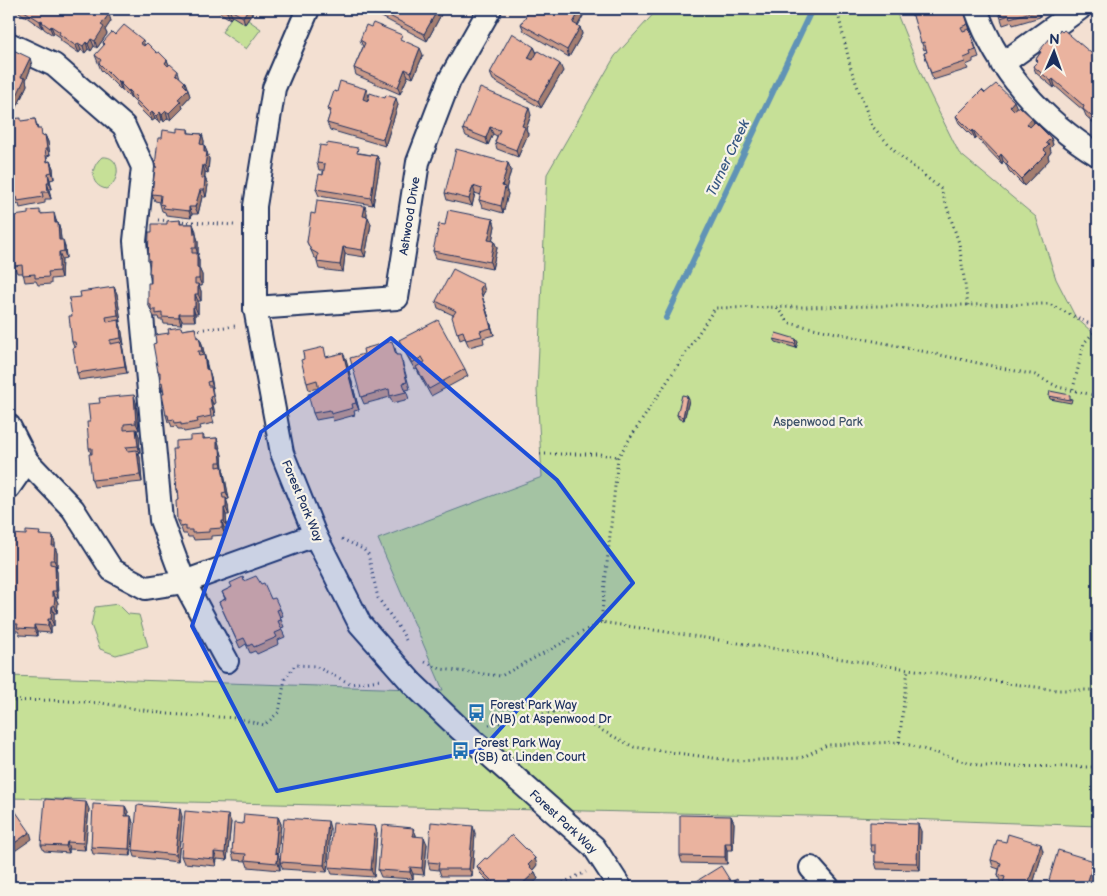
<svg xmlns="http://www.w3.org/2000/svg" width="1107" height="896" font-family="'Balsamiq Sans',sans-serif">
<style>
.green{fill:#c6e097;stroke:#70887a}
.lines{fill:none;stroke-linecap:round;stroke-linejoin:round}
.stream{stroke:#6193b6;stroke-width:6}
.minor-casing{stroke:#1b2f5e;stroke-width:26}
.path{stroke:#1b2f5e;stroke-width:3;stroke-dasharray:1 4;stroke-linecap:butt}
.minor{stroke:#f7f3e8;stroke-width:22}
.wall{fill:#c99a89;stroke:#1b2f5e}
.shaded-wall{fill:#a47d6f;stroke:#1b2f5e}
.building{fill:#eab39f;stroke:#1b2f5e}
.marked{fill:#1d4ed8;fill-opacity:0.2;stroke:#1d4ed8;stroke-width:4;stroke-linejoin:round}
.labels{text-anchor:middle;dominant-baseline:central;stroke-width:4.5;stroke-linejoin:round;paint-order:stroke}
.street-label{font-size:12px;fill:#1b2f5e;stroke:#f7f3e8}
.park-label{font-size:12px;fill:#3d5269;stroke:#f7f3e8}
.poi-label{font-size:12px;fill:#1b2f5e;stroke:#f7f3e8;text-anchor:start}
.water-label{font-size:14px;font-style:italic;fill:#385883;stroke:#f7f3e8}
</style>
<rect width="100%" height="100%" fill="#f3e0d2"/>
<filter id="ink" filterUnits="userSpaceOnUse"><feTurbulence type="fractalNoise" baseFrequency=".02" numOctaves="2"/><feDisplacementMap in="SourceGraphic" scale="10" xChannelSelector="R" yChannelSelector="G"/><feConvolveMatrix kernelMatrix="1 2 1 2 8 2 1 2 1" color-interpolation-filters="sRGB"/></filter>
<g filter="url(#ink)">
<g class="green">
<path d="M658,9h237l32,79 32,65 77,64 20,62 20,39 22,19v489l-245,-9 -844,-19v-122l434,14 -65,-151 164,-62 -5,-87 10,-216 68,-118z"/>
<path d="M232,16l16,4 13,9 -15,20 -24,-17z"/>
<path d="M102,157c19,-2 20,24 4,32 -17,-4 -16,-22 -4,-32z"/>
<path d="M118,604l10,10 11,1 9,31 -32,9 -16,-6 -9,-24 4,-18z"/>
</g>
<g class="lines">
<path class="stream" d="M666,318l146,-309"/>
<defs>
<g id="minor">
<path d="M308,9l-34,79 -19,118v102l27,145 33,82 45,89 53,60 47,45 134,118 26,40"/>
<path d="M976,9c21,61 67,112 122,146"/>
<path d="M9,44l45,21 70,61 19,41 -8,74 26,279 23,62 43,79"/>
<path d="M1002,64l77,-55"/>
<path d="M255,308l142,-10 21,-136 31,-81 41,-72"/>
<path d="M9,426l18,35 46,48 39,61 34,18 38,-6 131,-47"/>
<path d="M9,487l18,-26"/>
<path d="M811,868l17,19"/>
</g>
</defs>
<use href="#minor" class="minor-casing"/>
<g class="path">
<path d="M837,9l14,60 21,57 27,29 42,34 18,54 9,63"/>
<path d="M158,220l14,1"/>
<path d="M178,221l56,4"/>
<path d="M777,308l12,15 246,52 23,12 40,9"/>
<path d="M194,330l42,-4"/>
<path d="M1073,389l11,-46 14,-15"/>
<path d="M540,454h60l18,3"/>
<path d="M342,539l21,10 5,5 10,44 24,34 4,8"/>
<path d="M601,622l17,-165 97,-149 334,-4 49,24"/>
<path d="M425,662l16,7 60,7 100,-54 307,47 149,21h41"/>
<path d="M9,701l42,-1 50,3 66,11 69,4 28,7 15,-13 6,-33 10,-14 20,1 36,18 29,-4"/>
<path d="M489,725l73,-15 72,37 101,14 66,-3 26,-13 72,-3 82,24 117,1"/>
<path d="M899,742l9,-73"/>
<path d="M554,887l32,-15"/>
</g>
<use href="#minor" class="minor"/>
</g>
<g class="wall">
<path d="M17,9h88l6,12 -6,9 2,4 -10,14 -3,-2 -3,5 -3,-2 -3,4 -4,-3 -2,3 -18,-12 -1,-4 -6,-4 -1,2 -9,-6 -1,-2 -1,1 -23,-16z"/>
<path d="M214,9h41l-10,15 -13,-8 -2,3z"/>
<path d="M374,9h70l-17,32 -51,-27z"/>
<path d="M588,9h13l-4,6z"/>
<path d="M909,9h54l16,48 -6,2v3l-7,3 2,4 -35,11 -9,-27 3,-1 -1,-3 -2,1 -11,-35h-2z"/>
<path d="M998,9h50l1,2 -10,3 1,3 -27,8 -1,-3 -9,3z"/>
<path d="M583,16l-5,10 2,1 2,7 -13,23 -45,-26 -3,-7z"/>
<path d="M115,35l30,10 22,15 2,5 9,6 2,7 5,4 5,14 -8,9 1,3 -12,12 -3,-2 -4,4 -2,-3 -3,4 -4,-4 -3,2 -15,-15 -2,-5 -4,-4 -1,1 -7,-7 -1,-2 -1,1 -20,-20 -6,-15 9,-9 -1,-4z"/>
<path d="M1053,38l45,21v68l-12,-11 -2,-5 -29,-25 -1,2 -18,-15 -3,-7 4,-4 -1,-3 4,-6 -1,-2z"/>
<path d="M360,40l44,1 19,14 -10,23 -5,-2 -8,18 -44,-19 -2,-7 9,-21z"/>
<path d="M534,47l3,6 26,18 -22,37 -48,-28 -3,-7z"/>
<path d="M9,48l23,17 -6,15 1,5 -10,22 -4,-2 -3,6h-1z"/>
<path d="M985,93l32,15 34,30 2,7 -3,3 1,4 -3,4 1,4 -25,26 -15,-15 -3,-7 -3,-3 -1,3 -26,-27 -1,2 -16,-16 -3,-7z"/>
<path d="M367,101l31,4 -13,41 -55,-16 -3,-7 3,-9 -2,-5z"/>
<path d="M531,115l-5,14 2,5 -10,23 -21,-8 -2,-7 2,-6 -4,-2 -5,11 -22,-9 -3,-7z"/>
<path d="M35,119l3,10 5,7 2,-1 3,7 2,13 -3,1 1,6 2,-1 3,7 1,11 -4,1 2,9h-3l2,10h-6v4l-25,5 -1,-4 -4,1 -3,-9h-3v-72z"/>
<path d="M188,129l1,4 13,1 2,7v3l5,15 -1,14 -3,-1v6l3,7 -2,12h-4l-4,17h-6l-1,4 -25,-3 -1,-3 -3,-1 -2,-7v-2l-5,-1 -3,-7 3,-27 7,-29 15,-6z"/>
<path d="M360,153l17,3 3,7 -7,42 -54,-9 -3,-7 7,-14v-5h-4l-2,-7z"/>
<path d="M508,163l3,7 -5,19 2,5 -5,19 -21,-6 -3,-7 2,-5 -6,-2 -3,13 -25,-6 -2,-7z"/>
<path d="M41,213l15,7 1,3h1l2,7 1,10 4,7 1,11 -4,1 -1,19 -10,1v5l-13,1 -2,-4 -11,1 -2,-9h-6l-3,-7v-27l-2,-4 2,-10z"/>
<path d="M367,213v3l4,8 -6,33 -20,-3 -2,18 -24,-3 -2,-7v-3l-3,-2 -7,-15 8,-28z"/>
<path d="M493,219l2,7 -3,15h2l3,7 -5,21 -56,-11 -3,-7 12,-26z"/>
<path d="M180,220l1,4h12l3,7v4l2,6v14h-1l2,5v8l3,7v11h-3l2,5v10h-3v13h-3v7h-13l-1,4 -17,-1 -1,-4h-4l-1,-3h-4l-6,-13 3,-26 -2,-5 1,-8 -2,-4 4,-29 15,-8z"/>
<path d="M114,287l3,7 4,28h-2l2,5 3,18h-2l5,28 -48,7 -2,-7 -3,-26 -2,-5 9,-45z"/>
<path d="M485,291l-3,5 12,39 -11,3 1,5 -15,4 -4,-9 -5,2 -7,-25 -15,-7 -2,-7z"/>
<path d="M195,328l3,9h1l3,7 6,25 3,8 2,11h-1l3,15 -2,1 2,12h-3l2,7 -14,3 1,3 -17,3 -2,-3h-4l-2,-3 -4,1 -2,-5h-2l-2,-7 -2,-21 -4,-10v-6l-2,-6 -2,-29 27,-13z"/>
<path d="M774,339l24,3 -2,6 -20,-6z"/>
<path d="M399,340l66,29 3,7 -37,20 -12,-22 -2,-5 -2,1 -13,-23z"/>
<path d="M395,348l2,7 5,6 8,28 -4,1 3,9 -16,4 -3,-6 -26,7 -3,-7 3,-43z"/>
<path d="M327,357l19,2 13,51 -5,1 1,4 -22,6 -1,-4 -16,3 -3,-7 6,-22v-3l-10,2 -2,-7z"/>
<path d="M687,396l2,4 -5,20 -5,-1 -2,-4z"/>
<path d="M1049,396l23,3 -1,4 -21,-4z"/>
<path d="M136,402l3,28h-2l2,6 1,17 -2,1 2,3 2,25 -48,5 -2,-7 -1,-26 -2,-6z"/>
<path d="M203,435l2,4 12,-1 2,7 3,10 1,14 1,4 5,26 -3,1 2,5 1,10h-3l1,12 -3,1 1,7 -14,1v3l-17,1 -1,-3h-5l-1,-3h-4l-2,-6h-1l-3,-7 1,-21v-4l-2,-6 -1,-10v-2l1,-29 14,-9z"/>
<path d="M41,535l14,8v4l2,6v14h-1l1,5 1,26h-2l2,5 -1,10h-3v13h-3v7l-14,-1v4l-17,-1 -2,-4h-4l-1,-4h-4v-85z"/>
<path d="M244,581l17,3 10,15 9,10 3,7 -3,1 4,10 -3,1 4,9 -7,3 1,4 -22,10 -2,-3 -5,2 -4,-9 -6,4 -21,-46 6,-3 -3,-7z"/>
<path d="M125,806l3,6v4h3l2,7 -2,33 -38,-2 -2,-7z"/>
<path d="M89,809l-4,41 -16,-1v4l-25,-2 -3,-6z"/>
<path d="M182,816l-4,46 -43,-5 -2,-7z"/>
<path d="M731,816l3,7 -1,27h-6v14l-45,-1 -2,-7z"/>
<path d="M278,817l3,7 -3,30 2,16 -32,-3 -2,-6 -12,-1 -2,-7 11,-29z"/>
<path d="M231,822l-4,38 -10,-1 -1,7 -32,-3 -3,-7z"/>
<path d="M375,826l2,7 -3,44 -42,-3 -3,-7z"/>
<path d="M330,828l-3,44 -44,-3 -3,-7z"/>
<path d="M413,828l3,7v2l11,7 -3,31 -11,-1v5l-32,-2 -3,-7z"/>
<path d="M921,831l-1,39 -43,-1 -2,-7v-10h-3l-2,-7z"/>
<path d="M475,833l-3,43h-31l-2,-6 -9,-1 -2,-7z"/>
<path d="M1006,842l37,9 -11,36h-27l-1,-4 -4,-1 -2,-7 1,-6 -6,-2 -2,-7z"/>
<path d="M487,859l50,6 -4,5 2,2 3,7 -9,8h-35l-14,-14 -3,-7z"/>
</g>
<g class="shaded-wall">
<path d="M229,9l3,7 -2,3 -3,-7z"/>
<path d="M248,9h7l-10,15 -2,-7z"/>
<path d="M438,9h6l-17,32 -3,-7z"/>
<path d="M581,9l2,7 -8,14 -2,-7z"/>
<path d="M595,9h6l-4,6z"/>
<path d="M109,14l2,7 -6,9 2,4 -10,14 -2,-7 6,-16z"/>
<path d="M41,20l2,7 -1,1 -2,-7z"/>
<path d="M51,26l3,7 -1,2 -3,-7z"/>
<path d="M580,27l2,7 -13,23 -2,-7z"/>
<path d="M91,39l3,7 -3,5 -3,-7z"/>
<path d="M143,40l2,7 -2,3 -3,-7z"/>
<path d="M86,42l2,7 -3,4 -2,-7z"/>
<path d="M78,43l3,7 -2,3 -3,-7z"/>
<path d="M534,47l3,7 -7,11 -2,-7z"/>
<path d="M420,48l3,7 -10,23 -2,-6z"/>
<path d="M30,58l2,7 -6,15 1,5 -10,22 -2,-7 6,-23z"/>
<path d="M167,60l3,7 -3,3 -2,-7z"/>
<path d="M560,64l3,7 -22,37 -3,-7z"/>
<path d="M405,69l3,7 -8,18 -2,-7z"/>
<path d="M1053,79l2,7 -1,2 -3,-7z"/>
<path d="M120,82l2,7 -1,1 -2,-7z"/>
<path d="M185,82l5,14 -8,9 1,3 -12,12 -2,-7 9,-14 5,-15z"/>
<path d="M366,89l3,7 -4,10 -2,-7z"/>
<path d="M129,90l2,7 -1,1 -2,-7z"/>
<path d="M11,98l2,7 -3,6 -1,-3v-6z"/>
<path d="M396,98l2,7 -13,41 -2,-7z"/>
<path d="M1014,101l3,7 -4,5 -3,-7z"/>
<path d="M529,108l2,7 -5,14 2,5 -10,23 -2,-7 6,-24z"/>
<path d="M166,111l2,7 -4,4 -2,-7z"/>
<path d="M152,112l3,7 -3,2 -2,-7z"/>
<path d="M160,112l2,7 -3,4 -3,-7z"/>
<path d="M1032,118l3,7 -5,6 -3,-7z"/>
<path d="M490,127l3,7 -5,11 -2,-7z"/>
<path d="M973,130l3,7 -1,2 -3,-7z"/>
<path d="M202,134l2,7 -1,10 -3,-7z"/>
<path d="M45,135l3,7 2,13 -3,-6z"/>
<path d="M1051,138l2,7 -3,3 1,4 -3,4 1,4 -25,26 -3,-7 23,-29 2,-7z"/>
<path d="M204,145l3,7 -1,7 -2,-7z"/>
<path d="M207,152l2,7 -1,14 -3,-7z"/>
<path d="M1001,154l2,7 -1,3 -3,-7z"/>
<path d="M377,156l3,7 -7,42 -2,-7z"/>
<path d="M50,161l3,7 1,11 -2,-7z"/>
<path d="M508,163l3,7 -5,19 2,5 -5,19 -2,-7 1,-20z"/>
<path d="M203,165l2,7 -1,13 -3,-7z"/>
<path d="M48,173l2,7 2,9 -3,-7z"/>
<path d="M205,178l3,7 -2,12 -2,-7z"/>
<path d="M47,182l2,7 2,10 -3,-7z"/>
<path d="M473,186l2,7 -3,13 -3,-7z"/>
<path d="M200,190l2,7 -4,17 -3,-7z"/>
<path d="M365,206l2,7 -1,10 -3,-7z"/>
<path d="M189,207l3,7 -1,4 -2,-7z"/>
<path d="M54,213l2,7 1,10 -2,-7z"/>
<path d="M368,217l3,7 -6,33 -3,-7z"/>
<path d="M493,219l2,7 -4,21 -3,-7z"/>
<path d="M58,223l2,7 2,17 -3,-7z"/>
<path d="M193,224l5,17v14l-2,-7 -2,-14z"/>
<path d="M63,240l2,7 1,11 -2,-7z"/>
<path d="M494,241l3,7 -5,21 -2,-7z"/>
<path d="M343,247l2,7 -2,18 -3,-7z"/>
<path d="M59,252l3,7 -1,19 -2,-7z"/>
<path d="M197,253l2,7v8l3,7v11l-3,-7 -2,-12z"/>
<path d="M198,284l3,7v10l-3,-7z"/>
<path d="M483,284l2,7 -3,5 12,39 -14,-46z"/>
<path d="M114,287l3,7 4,28 -3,-7z"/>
<path d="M195,294l3,7v13l-3,-7z"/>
<path d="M193,307l2,7v7l-2,-7z"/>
<path d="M179,314l3,7 -1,4 -2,-7z"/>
<path d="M119,320l2,7 3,18 -3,-7z"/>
<path d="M199,337l3,7 7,32 -7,-25z"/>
<path d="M796,339l2,3 -2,6 -1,-4z"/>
<path d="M121,342l2,7 4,24 -2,-7z"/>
<path d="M343,353l3,6 13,51 -3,-7z"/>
<path d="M209,370l2,7 2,11 -2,-7z"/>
<path d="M134,395l2,7 3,28 -3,-7z"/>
<path d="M687,396l2,4 -5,20 -1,-3z"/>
<path d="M210,397l3,7 2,12 -3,-7z"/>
<path d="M136,429l3,7 1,17 -2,-7z"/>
<path d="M217,438l2,7 1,10 -3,-7z"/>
<path d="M220,448l2,7 1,14 -2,-7z"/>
<path d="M137,450l3,7 2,25 -2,-7z"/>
<path d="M222,466l2,7 5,26 -3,-7z"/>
<path d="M226,498l2,7 1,10 -3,-7z"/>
<path d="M224,508l2,7 1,12 -3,-6z"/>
<path d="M222,521l2,7 1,7 -3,-7z"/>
<path d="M53,536l2,7v4l2,6v14l-3,-7 -2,-14z"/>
<path d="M55,565l2,7 1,26 -2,-7z"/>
<path d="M52,591l6,12 -1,10 -5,-17z"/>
<path d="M52,606l2,7v13l-3,-7z"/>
<path d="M48,619l3,7v7l-3,-7z"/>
<path d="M34,625l3,7v4l-3,-7z"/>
<path d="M86,802l3,7 -4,41 -2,-7z"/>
<path d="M125,806l3,6 -1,11 -2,-7z"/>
<path d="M180,809l2,7 -4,46 -3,-7z"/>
<path d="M228,815l3,7 -4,38 -2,-7z"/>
<path d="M131,816l2,7 -2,33 -2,-7z"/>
<path d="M731,816l3,7 -1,27 -2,-7z"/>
<path d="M278,817l3,7 -3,30 2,6v10l-5,-17z"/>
<path d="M328,821l2,7 -3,44 -3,-7z"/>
<path d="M918,824l3,7 -1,39 -3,-7z"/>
<path d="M375,826l2,7 -3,44 -3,-7z"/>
<path d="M473,826l2,7 -3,43 -3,-7z"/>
<path d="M413,828l3,7 -1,8 -2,-7z"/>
<path d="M30,832l2,7 -23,16v-8z"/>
<path d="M424,837l3,7 -3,31 -2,-7z"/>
<path d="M67,842l2,7v4l-3,-7z"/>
<path d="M725,843l2,7v14l-2,-7z"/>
<path d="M1041,844l2,7 -11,36h-5z"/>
<path d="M214,852l3,7 -1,7 -2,-7z"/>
<path d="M535,858l2,7 -6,7 -3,-7z"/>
<path d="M1094,861l2,7 -6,19h-4z"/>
<path d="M410,867l3,7v5l-3,-7z"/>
<path d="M535,872l3,7 -9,8h-10z"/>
</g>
<g class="building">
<path d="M21,9h83l-1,1 6,4 -8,11 3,2 -9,14 -4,-2 -3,5 -2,-2 -3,4 -5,-3 -2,3 -17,-12 1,-2 -9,-6 -1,2 -8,-6 1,-1 -2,-1 -1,1z"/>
<path d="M222,9h7l-2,3z"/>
<path d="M229,9h19l-5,8z"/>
<path d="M376,9h62l-14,25z"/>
<path d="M530,9h51l-8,14 7,4 -13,23 -46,-26z"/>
<path d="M911,9h52l5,15 -7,3 2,4 6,-2 7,21 -6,2 1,3 -7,3 1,4 -34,11 -7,-20 3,-1 -3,-10 -3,1z"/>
<path d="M998,9h39l1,1 -28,8 -1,-3 -8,3z"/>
<path d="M373,23l29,12 -2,4 20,9 -9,24 -6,-3 -7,18 -44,-19 11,-25 -5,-3 6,-15 5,2z"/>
<path d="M124,25l19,15 -3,3 4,3 3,-3 10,10 2,-1 8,8 -2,3 3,3 2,-2 8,7 -2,3 9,8 -2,2 5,5 -10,10 3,2 -12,12 -3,-2 -4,4 -2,-3 -4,4 -4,-4 -2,2 -15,-15 2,-1 -8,-8 -1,1 -7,-7 1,-1 -2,-1 -1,1 -20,-20 2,-3 -6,-5 10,-11 -2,-2 9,-10 3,3z"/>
<path d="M1060,30l2,2 2,-2 34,29v5l-1,1 1,1v56l-15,-13 1,-3 -31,-27 -2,2 -18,-15 5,-5 -2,-2 5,-7 -2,-1 12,-14 2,1z"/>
<path d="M512,33l22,14 -6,11 5,2 5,-9 22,13 -22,37 -48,-28z"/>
<path d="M9,48l21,10 -9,19 4,1 -10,22 -4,-2 -2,4z"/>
<path d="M340,81l26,8 -3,10 5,2 2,-8 15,5 1,-3 10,3 -13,41 -56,-16 4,-13 -3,-1 6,-18 3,1z"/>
<path d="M996,84l18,17 -4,5 4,4 5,-4 13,12 -5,6 3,3 5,-5 16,16 -5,5 3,2 -5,5 3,3 -26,26 -15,-15 2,-2 -7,-8 -2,3 -26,-27 -1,2 -16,-16 26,-26 3,3z"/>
<path d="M480,88l49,20 -7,18 3,1 -9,23 -21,-8 5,-12 -10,-3 -4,11 -23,-9z"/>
<path d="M21,118v3l14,-2 2,10h4l1,7 3,-1 2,14h-2l2,13 3,-1 2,11 -4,1 1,9h-2l1,10h-6l1,5 -25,4 -1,-4 -4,1 -2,-10 -2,1v-65l2,-1 -1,-4z"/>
<path d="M177,128l11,1v4l14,1 -2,10 4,1v7h3l-2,14 -2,-1 -2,13h4l-1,12h-4l-5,17h-6v4l-26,-3 1,-3 -4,-1 1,-9 -9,-1 3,-26 2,-1h-2l3,-29h4l1,-8 14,2z"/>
<path d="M327,143l31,5 -1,5 20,3 -6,42 -55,-9 3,-15 4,1 2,-11 -8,-1 3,-18 6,1z"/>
<path d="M456,149l52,14 -6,23 3,1 -4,19 -22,-6 3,-11 -9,-3 -4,13 -24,-6z"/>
<path d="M317,200l48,6 -2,10 5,1 -6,33 -19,-3 -3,18 -23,-3 1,-8 -7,-4 -4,-8 4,-29 4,1z"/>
<path d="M40,210v4l14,-1 1,10h3l1,17h4l1,11 -5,1v19l-11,1 1,5 -14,1v-4l-12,1 -1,-10 -8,1 -2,-27h2l-1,-4h-1l-1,-10h3v-9l14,-2v-3z"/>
<path d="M448,210l45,9 -5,21 6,1 -4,21 -57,-11 6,-27 6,1z"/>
<path d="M180,220v4h13l1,10h2v14h-4v5h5v14l2,1v11h-4v5h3v10h-3v13h-2v7h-14v4l-17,-1v-4l-6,1v-4h-5v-5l-3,-1v-21h3v-10h-2l1,-13 -2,1 1,-29h3v-8h15v-3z"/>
<path d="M453,269l30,15 -3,5 11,39 -11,3 2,5 -16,4 -3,-9 -6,2 -5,-16 4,-6 -20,-10z"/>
<rect x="1097" y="277" width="1" height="29"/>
<path d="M114,287l4,28 -12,2 1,5 12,-2 2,18 -11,2v4l11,-2 4,24 -48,7 -4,-25 3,-1 -1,-5h-3l-3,-26h3l-3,-18 12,-1 -1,-5z"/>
<path d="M438,320l27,49 -36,20 -13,-22 9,-5 -3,-5 -10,6 -13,-23z"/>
<path d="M181,327l1,3 13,-2 2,10 2,-1 3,14h-4l1,5 5,-1 2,14 3,1 2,11 -4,1 1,4h3l2,10 -3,1 2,12h-2l1,7 -14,3 1,3 -17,3v-3l-6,1 -1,-4 -5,1 -1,-5h-2l-4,-21h2l-2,-11 -2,1v-12h-2l-5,-28 3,-1 -1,-8 14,-2 -1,-4z"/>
<path d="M776,333l20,6 -1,5 -21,-5z"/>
<path d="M392,341l4,14h4l7,27 -4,1 3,9 -16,4 -1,-7 -28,8 -11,-39 14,-4 -1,-5z"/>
<path d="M324,347l2,10 17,-4 13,50 -4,1 1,4 -22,6 -1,-4 -17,3 -5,-19 11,-3 -2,-11 -10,3 -6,-23 3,-1 -1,-7z"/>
<path d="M1050,391l20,4v5l-21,-4z"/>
<path d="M134,395l2,28 -12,1v6l12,-1 2,17 -12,1 1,4 10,-1 3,25 -48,5 -3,-26h3v-6h-3l-2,-26h3l-2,-18 12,-1 -1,-5z"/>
<path d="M682,395l5,1 -4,21 -6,-2z"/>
<path d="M203,435v4l14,-1v10h3l1,14h-4v5l5,-1 4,26 -4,1 1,5h3v10h-2v13h-2v7l-13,1v3l-17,1v-3h-6v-4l-5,1 -1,-6h-3l-1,-20 2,-1 -1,-11 -1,1 -1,-10h2l-2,-2 -2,-29h3v-8l14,-1v-4z"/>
<path d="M26,531l14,1 -1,3 14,1 -1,10h3l-1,14h-4v4l5,1 1,26h-4v5h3l-1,10h-2l-1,13h-3v7l-14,-1v4l-17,-1 1,-4h-6v-4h-3v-78h2v-8l15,1z"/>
<path d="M256,576l5,8 3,-1 7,16 4,-1 5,11 -3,1 4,10 -3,1 4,9 -7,3 2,4 -23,10 -2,-3 -4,2 -4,-8 -7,3 -18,-39 7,-3 -4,-7 10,-5 -2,-4 13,-6 1,4z"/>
<path d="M45,799l41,3 -3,41 -16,-1 -1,4 -25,-1z"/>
<path d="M9,802l21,30 -21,15z"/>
<path d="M93,804l32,2v10h6l-2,33 -38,-2z"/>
<path d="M137,805l43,4 -5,46 -42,-5z"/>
<path d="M185,811l43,4 -3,38 -11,-1v7l-33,-3z"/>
<path d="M244,814l34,3 -3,36 3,1 -1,9 -32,-3 1,-6 -14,-1 2,-30 9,1z"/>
<path d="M680,815l51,1v27h-6v14l-45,-1z"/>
<path d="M284,818l44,3 -4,44 -44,-3z"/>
<path d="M431,822l42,4 -4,43h-31l1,-6 -11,-1z"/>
<path d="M870,822l48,2 -1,39 -42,-1v-17h-5z"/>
<path d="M333,823l42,3 -4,44 -42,-3z"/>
<path d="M382,825l31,3v8l11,1 -2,31 -12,-1v5l-32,-2z"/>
<path d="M1008,834l33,10 -14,43h-11l-13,-4 2,-6 -7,-2 3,-12 -10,-3 6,-20 9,2z"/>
<path d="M512,835l23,23 -7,7 7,7 -16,15h-13l-3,-2 -2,2h-3l-21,-21 8,-8 2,1z"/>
<path d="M1058,850l36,11 -8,26h-39z"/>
<path d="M721,866l10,16 6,-3 5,8h-55z"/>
</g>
</g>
<path class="marked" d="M391,338l166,142 76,103 -152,167 -204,41 -85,-165 69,-194z"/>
<defs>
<symbol id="bus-bare" viewBox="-9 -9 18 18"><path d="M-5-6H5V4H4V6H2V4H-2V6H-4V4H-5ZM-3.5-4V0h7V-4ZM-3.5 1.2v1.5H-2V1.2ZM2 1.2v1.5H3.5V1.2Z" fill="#1f6fb2" stroke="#f7f3e8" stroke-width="2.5" paint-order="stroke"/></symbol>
</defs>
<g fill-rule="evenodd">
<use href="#bus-bare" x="464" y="700" width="25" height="25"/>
<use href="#bus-bare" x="448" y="738" width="25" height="25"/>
</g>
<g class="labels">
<g class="street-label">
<text transform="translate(410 216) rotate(-81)">Ashwood Drive</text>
<text transform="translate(302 501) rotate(67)">Forest Park Way</text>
<text transform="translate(563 822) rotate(43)">Forest Park Way</text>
</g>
<g class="park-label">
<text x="818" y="422">Aspenwood Park</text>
</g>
<g class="poi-label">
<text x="490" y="705">Forest Park Way<tspan x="490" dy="14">(NB) at Aspenwood Dr</tspan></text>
<text x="474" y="743">Forest Park Way<tspan x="474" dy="14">(SB) at Linden Court</tspan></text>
</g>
<g class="water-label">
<text transform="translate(728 158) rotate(-65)">Turner Creek</text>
</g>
</g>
<rect width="1107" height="896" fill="none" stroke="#f7f3e8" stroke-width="30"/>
<rect x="15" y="15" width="1077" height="866" fill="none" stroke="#1b2f5e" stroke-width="2" filter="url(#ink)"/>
<g transform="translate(1054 52) rotate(2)" stroke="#f7f3e8" stroke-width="4" paint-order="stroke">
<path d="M0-4L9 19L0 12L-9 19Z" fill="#1b2f5e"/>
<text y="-8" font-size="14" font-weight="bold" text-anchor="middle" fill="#1b2f5e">N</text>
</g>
</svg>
